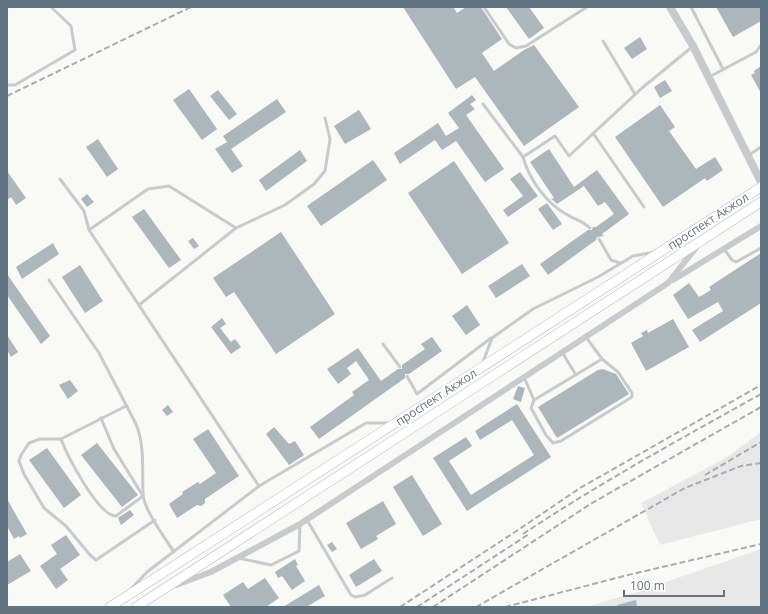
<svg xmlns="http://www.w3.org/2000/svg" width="768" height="614" font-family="'Open Sans',sans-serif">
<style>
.built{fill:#e7e8e7}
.building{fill:#adb6bb}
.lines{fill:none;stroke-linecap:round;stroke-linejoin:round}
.secondary-casing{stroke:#b9bec3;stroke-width:10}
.service{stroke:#c7cbce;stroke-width:3}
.minor{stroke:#c7cbce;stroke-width:6}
.tertiary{stroke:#c7cbce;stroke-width:8}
.secondary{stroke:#fff;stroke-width:9}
.rail{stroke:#a7adb3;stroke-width:2;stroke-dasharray:6 3;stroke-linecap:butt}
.labels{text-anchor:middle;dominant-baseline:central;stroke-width:4;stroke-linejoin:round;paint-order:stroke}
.street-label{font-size:12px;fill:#637482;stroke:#fff}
</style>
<rect width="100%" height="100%" fill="#f9f9f6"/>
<g class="built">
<path d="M761,432v87l-101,26 -19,-42 83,-44z"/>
<path d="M761,549v58h-175l51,-15z"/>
</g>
<g class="building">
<path d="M403,7h50l4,6 9,-6h15l21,32 -20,14 12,18 30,-21 10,-5 45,62 -55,39 -49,-69 -19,12z"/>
<path d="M506,7h23l15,21 -15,11z"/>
<path d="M716,7h45v14l-28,16z"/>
<path d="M640,37l7,12 -15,10 -8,-11z"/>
<path d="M761,66v27l-10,-18 4,-2 -1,-2z"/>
<path d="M665,80l7,11 -12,7 -6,-11z"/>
<path d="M189,89l28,40 -15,11 -29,-40z"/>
<path d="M218,90l19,24 -8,6 -19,-24z"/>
<path d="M472,95l4,5 -6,4 5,5 -9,6 38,54 -19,13 -29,-41 -14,9 -7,-10 -35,24 -6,-11 44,-30 8,13 13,-8 -11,-15z"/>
<path d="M277,99l9,13 -55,37 12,17 -11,7 -17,-24 12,-7 -4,-6z"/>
<path d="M660,105l15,22 -6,4 27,38 19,-12 8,13 -16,11 -2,-3 -42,29 -48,-70z"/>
<path d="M359,110l12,19 -26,15 -11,-18z"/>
<path d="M98,139l20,30 -11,8 -21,-30z"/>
<path d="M549,149l25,38 23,-17 32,44 -27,20 2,2 -7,1 -1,3 -48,35 -8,-11 48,-34h4l1,-3h3l18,-13 -9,-12 -7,4 -14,-20 -27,18 -3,-3 -3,-2 3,-1 -24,-36z"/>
<path d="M300,150l7,11 -41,30 -7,-11z"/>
<path d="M373,160l14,20 -66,46 -14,-20z"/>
<path d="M454,161l55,82 -47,31 -54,-81z"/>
<path d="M7,171l19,27 -10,7 -5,-8 -4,3z"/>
<path d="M520,172l18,24 -30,21 -5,-7 20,-14 -13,-17z"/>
<path d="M87,194l7,8 -7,5 -6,-8z"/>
<path d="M547,203l15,21 -9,6 -15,-21z"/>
<path d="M144,209l37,51 -12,8 -37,-51z"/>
<path d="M281,232l54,82 -59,40 -42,-62 -8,5 -13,-19z"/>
<path d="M193,238l6,8 -5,3 -6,-8z"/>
<path d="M53,243l6,11 -37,25 -6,-12z"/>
<path d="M761,253v50l-61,39 -8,-12 31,-19 -5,-9 -30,17 -15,-24 16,-12 10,14 12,-7 -2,-3z"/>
<path d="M522,264l8,12 -34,22 -8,-12z"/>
<path d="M80,265l23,36 -18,12 -23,-36z"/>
<path d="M7,274l43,62 -9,8 -34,-49z"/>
<path d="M467,305l13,20 -14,10 -14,-19z"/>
<path d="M222,318l4,6 -6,4 11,14 4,-3 6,8 -10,7 -20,-27z"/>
<path d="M673,319l16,28 -43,24 -15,-28 12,-7 -2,-3 6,-3 1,3z"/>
<path d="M7,335l11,17 -7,5 -4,-7z"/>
<path d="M432,337l10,14 -33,23h-4v4l-86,61 -9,-12 44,-32 -2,-3 17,-12 -13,-19 -9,7 4,6 -13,10 -11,-15 31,-21 23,33 17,-12h4v-4l23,-16 -4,-5z"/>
<path d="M603,369l13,5 13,20 -72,44 -19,-31 60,-37z"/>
<path d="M70,380l8,11 -10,8 -9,-14z"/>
<path d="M518,386l7,2 -4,14 -8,-3z"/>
<path d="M517,404l34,53 -84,54 -34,-53 33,-21 6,9 -23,15 22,34 63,-40 -22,-35 -32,20 -5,-9z"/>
<path d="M168,405l5,7 -6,4 -5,-6z"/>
<path d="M274,427l15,17 6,-3 9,14 -15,10 -23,-31z"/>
<path d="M208,429l31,47 -34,23v4l-4,3 -4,-1 -20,13 -8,-14 14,-10 -1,-2 16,-10 2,2 16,-11 -23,-34z"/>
<path d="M97,443l41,52 -16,12 -41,-52z"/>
<path d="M47,448l34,47 -17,13 -35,-48z"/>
<path d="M412,475l30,49 -19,12 -30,-49z"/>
<path d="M7,499l20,35 -7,4 -1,-2 -5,3 -7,-13z"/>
<path d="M383,501l13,23 -20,12 2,3 -17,10 -15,-26z"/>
<path d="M130,510l4,5 -13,10 -3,-7z"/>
<path d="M66,535l14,20 -20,14 8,11 -12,9 -16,-23 17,-12 -6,-9z"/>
<path d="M332,542l5,7 -5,3 -5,-7z"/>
<path d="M20,554l11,17 -24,14v-23z"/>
<path d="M295,559l3,6 -2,1 9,15 -13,9 -10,-14 -4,2 -3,-6z"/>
<path d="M374,559l8,12 -26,16 -7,-12z"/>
<path d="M265,578l14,20 -13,9h-35l-8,-12 20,-13 5,7z"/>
<path d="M319,585l6,11 -19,11h-23z"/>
<path d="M636,600l1,7h-20v-2z"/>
</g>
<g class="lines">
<defs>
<g id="secondary">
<path d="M110,607l651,-420"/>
<path d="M136,607l625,-405"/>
</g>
</defs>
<use href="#secondary" class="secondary-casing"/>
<g class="service">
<path d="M484,7l25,37 7,4 10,-2 61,-39"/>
<path d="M691,7l32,62"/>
<path d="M603,41l32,53"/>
<path d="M709,77l47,-25 5,-7"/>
<path d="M7,85h8l60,-35 -4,-24 -20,-19"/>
<path d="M483,104l40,53 32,-21 14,20 73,-68 50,-41"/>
<path d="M593,133l51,74"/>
<path d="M749,155l12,-8"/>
<path d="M523,157c6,22 23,46 43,57 9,6 16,6 24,14"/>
<path d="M60,179l24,32 5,19 170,256"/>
<path d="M89,230l59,-41 21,-3 67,42"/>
<path d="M599,239l12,21 9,3"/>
<path d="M724,249l8,11 4,2 25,-14"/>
<path d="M49,280l50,73 37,71c9,21 6,48 7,70 1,16 22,44 31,58"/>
<path d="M139,305l97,-77 49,-23 29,-21 11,-13 5,-32 -5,-21"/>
<path d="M383,344l17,23"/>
<path d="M562,352l14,23"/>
<path d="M483,362l9,-24 41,-29 65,-32 35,-21 22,-4"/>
<path d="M407,376l10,18 74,-56"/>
<path d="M524,377l10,23 -3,8 15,27 7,8 8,-2 71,-44v-4l-14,-21 -16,-13 -16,-22"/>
<path d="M534,400l68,-41"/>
<path d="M126,406l-65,33h-21l-11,4 -8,12 -2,6 5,13 20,34 22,18 24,29 6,5 59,-40"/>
<path d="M61,439c6,16 37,77 55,77l27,-20 -29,-47 -13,-31"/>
<path d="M307,520l44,75 4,2 10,-2 27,-17"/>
<path d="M238,558l33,7 28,-14 1,-26"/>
<path d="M130,590l17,-18 112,-86 107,-63h24"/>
</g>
<g class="minor">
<path d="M673,280l88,-54"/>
<path d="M176,585l35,-13 89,-48 368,-241 30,-38"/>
</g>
<path class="tertiary" d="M670,7l23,39 68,136"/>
<use href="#secondary" class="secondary"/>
<g class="rail">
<path d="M7,96l184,-89"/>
<path d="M705,475l56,-33"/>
<path d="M523,534c77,-51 157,-95 238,-140"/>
<path d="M400,607l118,-77 62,-42 181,-103"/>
<path d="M417,607l112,-73"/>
<path d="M433,607l159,-104 169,-96"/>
<path d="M476,607l209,-119 56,-22 20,-3"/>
<path d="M505,607l123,-32 133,-31"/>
</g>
</g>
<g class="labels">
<g class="street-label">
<text transform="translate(708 221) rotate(-33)">проспект Акжол</text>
<text transform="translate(436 397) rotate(-33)">проспект Акжол</text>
</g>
</g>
<rect width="768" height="614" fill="none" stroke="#637482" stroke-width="16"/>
<path d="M624 590v6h100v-6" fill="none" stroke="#637482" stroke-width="2"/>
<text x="630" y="590" font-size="12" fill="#637482" stroke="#ffffff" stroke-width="3" paint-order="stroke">100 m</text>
</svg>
